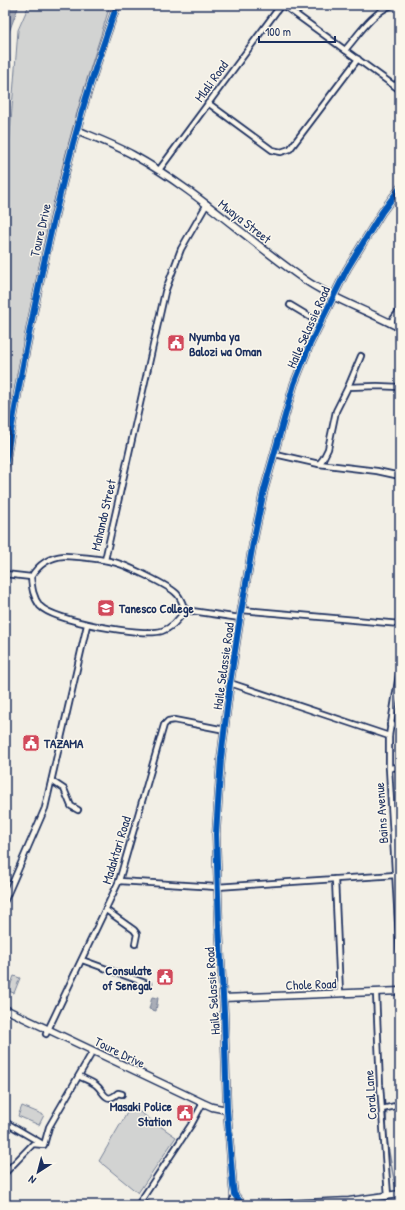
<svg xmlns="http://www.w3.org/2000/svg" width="405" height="1210" font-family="'Patrick Hand',sans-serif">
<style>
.built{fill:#e2e1dc}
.green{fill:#d2d3d2;stroke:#768198}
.water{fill:#a9adb7;stroke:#707b93}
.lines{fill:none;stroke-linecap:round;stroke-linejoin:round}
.stream{stroke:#707b93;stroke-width:1.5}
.street-casing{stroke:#1b2f5e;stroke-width:8}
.secondary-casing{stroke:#1b2f5e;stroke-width:9}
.street{stroke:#fbf7ec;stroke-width:4.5}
.secondary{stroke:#fbf7ec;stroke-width:6}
.cycleway-casing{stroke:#fbf7ec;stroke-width:8}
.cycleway{stroke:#0057b8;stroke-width:6}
.labels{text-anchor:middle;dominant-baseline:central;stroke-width:3;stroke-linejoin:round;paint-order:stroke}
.street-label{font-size:13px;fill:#1b2f5e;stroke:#fbf7ec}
.poi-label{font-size:13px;font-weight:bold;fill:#1b2f5e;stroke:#fbf7ec;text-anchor:start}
</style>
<rect width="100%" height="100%" fill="#f2efe6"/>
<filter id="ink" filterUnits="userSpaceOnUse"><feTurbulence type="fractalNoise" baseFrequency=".025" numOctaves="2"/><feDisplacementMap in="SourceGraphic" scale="8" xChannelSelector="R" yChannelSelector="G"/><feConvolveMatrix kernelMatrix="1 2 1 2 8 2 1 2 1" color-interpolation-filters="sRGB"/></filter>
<g filter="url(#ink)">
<path class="built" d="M391,1198l1,7h-29v-4z"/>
<g class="green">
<path d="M29,5h81c-12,41 -26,81 -37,122 -29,105 -49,212 -68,320v-248l13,-169z"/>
<path d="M14,976l6,2 -6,15 -6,-2z"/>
<path d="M22,1106l22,9 -5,10 -21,-9z"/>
<path d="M131,1106l45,31 -38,56 -39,-32z"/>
</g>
<g class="water">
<path d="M5,5h14l-13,35 5,28 -6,40z"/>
<path d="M152,997l6,1 -2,13 -7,-2z"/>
</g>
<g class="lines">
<path class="stream" d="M387,1109c-3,26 4,54 9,80l4,-1"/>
<defs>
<g id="street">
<path d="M283,5l117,85"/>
<path d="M345,50c14,-16 27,-37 47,-45"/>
<path d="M395,86l5,-6"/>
<path d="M208,103l64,47 9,2 9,-3 68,-90"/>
<path d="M159,170l122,-165"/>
<path d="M393,197l7,7"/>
<path d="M290,305l30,18"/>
<path d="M390,323l10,-13"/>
<path d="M348,387l29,-1 23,1"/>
<path d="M275,454l44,10 58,7 23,5"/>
<path d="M319,464l4,-5 5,-10 8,-38 12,-24 13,-31"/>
<path d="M64,556c16,1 33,2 49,6 11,2 57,24 64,32 4,4 6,11 8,16 -5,8 -13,18 -23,21 -20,6 -108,-10 -122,-25 -7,-9 -8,-18 -9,-29 8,-13 18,-20 33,-21z"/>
<path d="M105,560l60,-268 16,-43 26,-45"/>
<path d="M5,574l26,3"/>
<path d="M185,610l55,8"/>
<path d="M242,610l158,14"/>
<path d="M400,668l-11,68v32l11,189"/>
<path d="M230,683l159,53"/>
<path d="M390,725l10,-1"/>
<path d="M389,768l11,-1"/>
<path d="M52,781l12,8 7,17 7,4"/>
<path d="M335,879l5,114"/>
<path d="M119,881l98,6 179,-12"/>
<path d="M5,900l40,-92 42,-183"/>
<path d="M106,910l28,20 3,4 -2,10"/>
<path d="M82,960l66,24"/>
<path d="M376,993l4,92 8,111"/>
<path d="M46,1034l73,-153 45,-156 4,-4 6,-1 51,10"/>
<path d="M79,1076c5,3 12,5 17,9 8,6 9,20 22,8l4,1"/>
<path d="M382,1109l18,-4"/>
<path d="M5,1122l36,21"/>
<path d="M5,1173l28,-29 11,1 5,-18 44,-76"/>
<path d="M141,1201l7,4"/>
<path d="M138,1205l53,-80 12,-22"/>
<path d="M232,1205l2,-11"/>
</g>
<g id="secondary">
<path d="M77,130c19,8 38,15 56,25 62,34 114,85 172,125 29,20 64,31 95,48"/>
<path d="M5,466c20,-120 44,-241 78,-358 10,-34 22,-69 34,-103"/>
<path d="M223,998l177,-7"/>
<path d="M5,1009l198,94 9,4 15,3"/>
<path d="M243,1205l-9,-11 -1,-7 -6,-77 -3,-97 -5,-87 -3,-92 5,-76 9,-75 10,-65 13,-75 11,-53 30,-106 16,-40 37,-75 35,-57 18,-24"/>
<path d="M263,1205l86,-4 51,-7"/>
</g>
</defs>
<use href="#street" class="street-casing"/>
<use href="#secondary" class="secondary-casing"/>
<use href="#street" class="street"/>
<use href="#secondary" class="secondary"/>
<defs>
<g id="cycleway">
<path d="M5,466c20,-120 44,-241 78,-358 10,-34 22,-69 34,-103"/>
<path d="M243,1205l-9,-11 -1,-7 -6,-77 -3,-97 -5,-87 -3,-92 5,-76 9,-75 10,-65 13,-75 11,-53 30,-106 16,-40 37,-75 35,-57 18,-24"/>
</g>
</defs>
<use href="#cycleway" class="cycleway-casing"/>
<use href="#cycleway" class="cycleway"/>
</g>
</g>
<defs>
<symbol id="civic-square" viewBox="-11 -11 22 22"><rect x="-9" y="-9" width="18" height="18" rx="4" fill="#d1495b" stroke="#fbf7ec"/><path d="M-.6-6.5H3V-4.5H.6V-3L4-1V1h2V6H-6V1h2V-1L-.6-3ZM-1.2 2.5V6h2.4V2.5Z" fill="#fff"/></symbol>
<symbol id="university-square" viewBox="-11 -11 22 22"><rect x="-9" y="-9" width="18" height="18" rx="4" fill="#d1495b" stroke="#fbf7ec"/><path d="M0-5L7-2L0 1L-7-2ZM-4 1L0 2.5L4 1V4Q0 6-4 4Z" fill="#fff"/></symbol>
</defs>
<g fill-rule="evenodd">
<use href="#civic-square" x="166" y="333" width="20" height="20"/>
<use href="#university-square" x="96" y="598" width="20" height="20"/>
<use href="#civic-square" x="21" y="733" width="20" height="20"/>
<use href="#civic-square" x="155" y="967" width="20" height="20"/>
<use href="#civic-square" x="175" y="1103" width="20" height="20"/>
</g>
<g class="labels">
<g class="street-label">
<text transform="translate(211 81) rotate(-54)">Mlali Road</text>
<text transform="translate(245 221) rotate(38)">Mwaya Street</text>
<text transform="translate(40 230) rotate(-77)">Toure Drive</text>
<text transform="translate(308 327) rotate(-66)">Haile Selassie Road</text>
<text transform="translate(103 515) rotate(-77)">Mahando Street</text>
<text transform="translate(223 666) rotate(-82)">Haile Selassie Road</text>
<text transform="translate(381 813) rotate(-94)">Bains Avenue</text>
<text transform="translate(116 850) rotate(-73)">Madaktari Road</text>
<text transform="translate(311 984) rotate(-2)">Chole Road</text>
<text transform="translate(212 991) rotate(-94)">Haile Selassie Road</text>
<text transform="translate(120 1052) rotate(26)">Toure Drive</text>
<text transform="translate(370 1095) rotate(-94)">Coral Lane</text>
</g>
<g class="poi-label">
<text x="189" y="336">Nyumba ya<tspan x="189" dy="15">Balozi wa Oman</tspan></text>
<text x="119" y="608">Tanesco College</text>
<text x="44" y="743">TAZAMA</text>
<text x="152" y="970" text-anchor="end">Consulate<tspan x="152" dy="15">of Senegal</tspan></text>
<text x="172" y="1106" text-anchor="end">Masaki Police<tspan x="172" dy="15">Station</tspan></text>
</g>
</g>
<rect width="405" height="1210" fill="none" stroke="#fbf7ec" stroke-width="20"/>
<rect x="10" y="10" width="385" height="1190" fill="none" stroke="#1b2f5e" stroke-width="1.5" filter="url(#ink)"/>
<g transform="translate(38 1172) rotate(216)" stroke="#fbf7ec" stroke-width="3" paint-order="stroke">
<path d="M0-3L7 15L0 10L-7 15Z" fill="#1b2f5e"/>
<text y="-6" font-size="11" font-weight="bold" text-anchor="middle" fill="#1b2f5e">N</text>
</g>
<path d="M259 36v6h76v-6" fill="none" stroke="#1b2f5e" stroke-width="2"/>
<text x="265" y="36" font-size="12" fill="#1b2f5e" stroke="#fbf7ec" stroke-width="3" paint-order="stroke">100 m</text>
</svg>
